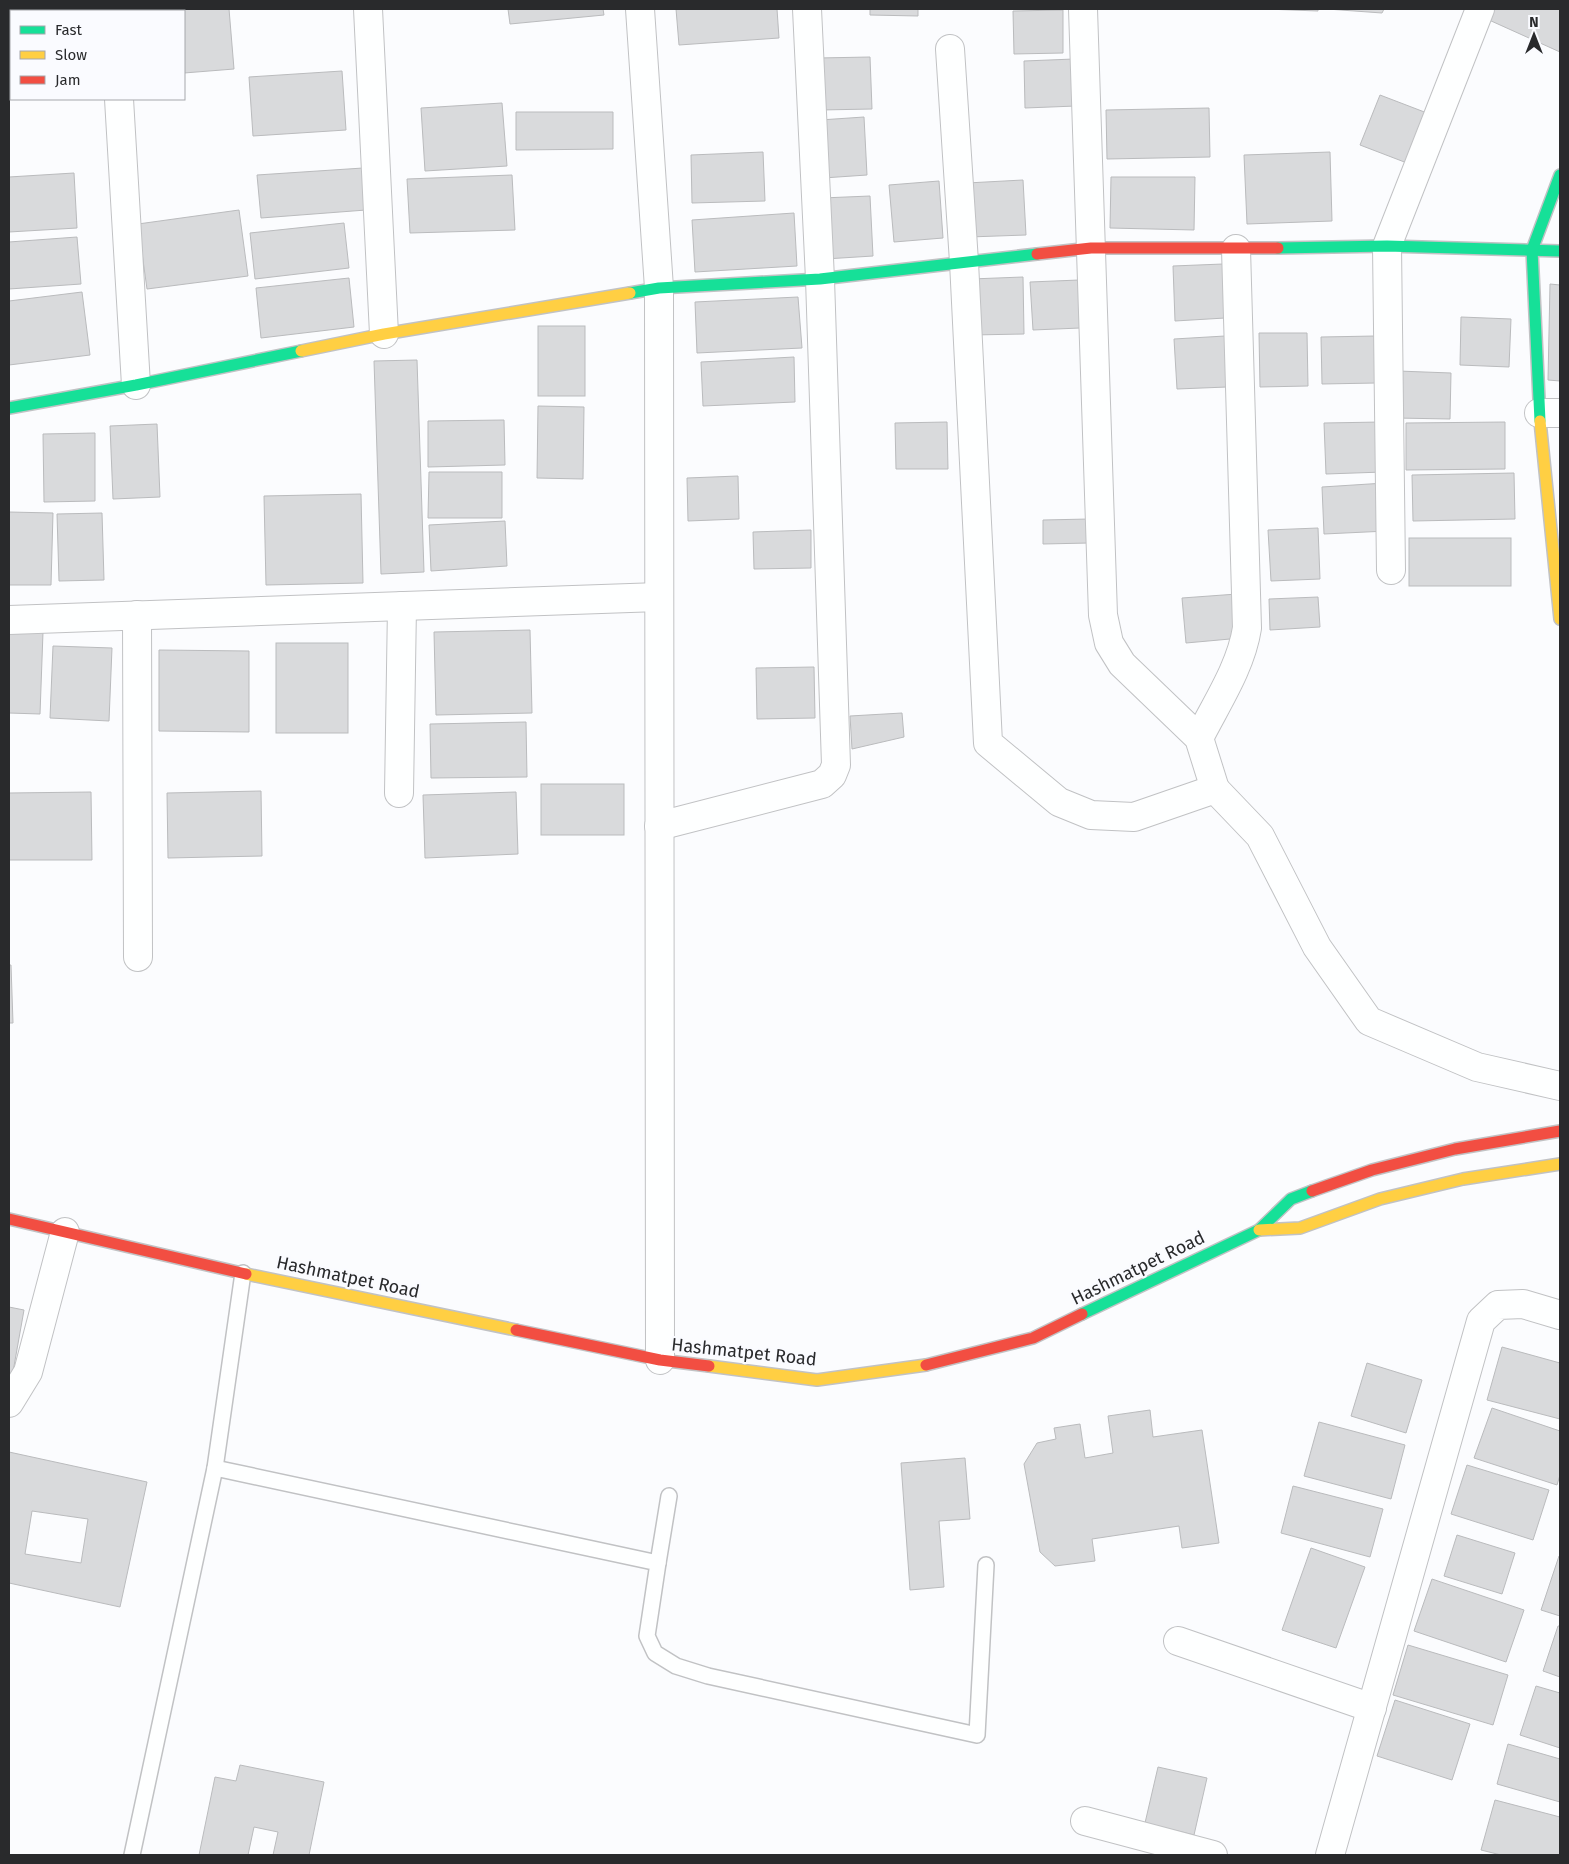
<svg xmlns="http://www.w3.org/2000/svg" width="1569" height="1864" font-family="'Fira Sans',sans-serif">
<style>
.building{fill:#d9dadc;stroke:#babbbd;fill-rule:evenodd}
.lines{fill:none;stroke-linecap:round;stroke-linejoin:round}
.lane-casing{stroke:#c1c2c4;stroke-width:18}
.street-casing{stroke:#c1c2c4;stroke-width:30}
.fast-casing{stroke:#c1c2c4;stroke-width:14}
.slow-casing{stroke:#c1c2c4;stroke-width:14}
.jam-casing{stroke:#c1c2c4;stroke-width:14}
.lane{stroke:#feffff;stroke-width:15}
.street{stroke:#feffff;stroke-width:28}
.fast{stroke:#16e098;stroke-width:11}
.slow{stroke:#ffcf43;stroke-width:11}
.jam{stroke:#f24e42;stroke-width:11}
.labels{text-anchor:middle;dominant-baseline:central;stroke-width:4.5;stroke-linejoin:round;paint-order:stroke}
.street-label{font-size:18px;fill:#292a2c;stroke:#fafbff}
</style>
<rect width="100%" height="100%" fill="#fbfcfe"/>
<g class="building">
<path d="M137,9h92l5,60 -50,4v-62h-46z"/>
<path d="M508,9h95l1,6 -94,9z"/>
<path d="M676,9h101l2,29 -100,7z"/>
<path d="M870,9h48v7l-48,-1z"/>
<path d="M1265,9h53v2z"/>
<path d="M1327,9h57l-2,4z"/>
<path d="M1494,9h66v43l-71,-32z"/>
<path d="M9,10h79v1h-77v81h-2z"/>
<path d="M1063,10v43l-49,1 -1,-43z"/>
<path d="M870,57l2,52 -52,1 -2,-52z"/>
<path d="M1074,59l2,47 -51,2 -1,-47z"/>
<path d="M342,71l4,59 -93,6 -4,-59z"/>
<path d="M1380,95l47,18 -20,50 -47,-18z"/>
<path d="M502,103l5,63 -82,5 -4,-63z"/>
<path d="M1209,108l1,49 -103,2 -1,-49z"/>
<path d="M516,112h97v37l-97,1z"/>
<path d="M864,117l3,58 -44,3 -3,-58z"/>
<path d="M763,152l2,49 -73,2 -1,-48z"/>
<path d="M1330,152l2,69 -85,3 -3,-69z"/>
<path d="M363,168l3,42 -105,8 -4,-43z"/>
<path d="M74,173l3,55 -68,4v-55z"/>
<path d="M512,175l3,55 -105,3 -3,-54z"/>
<path d="M1111,177h84l-1,53 -84,-2z"/>
<path d="M1023,180l3,55 -57,2 -2,-54z"/>
<path d="M939,181l4,57 -49,4 -5,-57z"/>
<path d="M870,196l3,60 -48,3 -3,-61z"/>
<path d="M239,210l9,66 -101,13 -9,-65z"/>
<path d="M794,213l3,53 -102,6 -3,-52z"/>
<path d="M344,223l5,45 -94,11 -5,-46z"/>
<path d="M77,237l4,47 -72,5v-47z"/>
<path d="M1223,264l2,54 -50,3 -2,-55z"/>
<path d="M1023,277l1,57 -52,1 -1,-56z"/>
<path d="M349,278l5,49 -93,11 -5,-50z"/>
<path d="M1079,280l1,48 -47,2 -3,-48z"/>
<path d="M1550,284l10,1v96l-12,-1z"/>
<path d="M82,292l8,63 -81,10v-64z"/>
<path d="M798,297l4,51 -105,5 -2,-51z"/>
<path d="M1461,317l50,2 -2,48 -49,-2z"/>
<rect x="538" y="326" width="47" height="70"/>
<path d="M1259,333h48l1,53 -48,1z"/>
<path d="M1225,336l2,51 -50,2 -3,-50z"/>
<path d="M1375,336l1,47 -54,1 -1,-47z"/>
<path d="M794,357l1,45 -92,4 -2,-44z"/>
<path d="M417,360l7,212 -43,2 -7,-213z"/>
<path d="M1398,371l53,2 -1,46 -54,-1z"/>
<path d="M538,406l46,1 -1,72 -46,-1z"/>
<path d="M504,420l1,45 -77,2v-46z"/>
<path d="M947,422l1,47h-52l-1,-46z"/>
<path d="M1381,422l2,50 -57,2 -2,-51z"/>
<path d="M1505,422v47l-99,1v-47z"/>
<path d="M157,424l3,73 -47,2 -3,-73z"/>
<path d="M95,433v68l-51,1 -1,-68z"/>
<path d="M429,472h73v46h-74z"/>
<path d="M1514,473l1,46 -102,2 -1,-46z"/>
<path d="M738,476l1,43 -51,2 -1,-43z"/>
<path d="M1385,483l2,48 -63,3 -2,-47z"/>
<path d="M361,494l2,89 -97,2 -2,-89z"/>
<path d="M9,512l44,1 -2,72h-42z"/>
<path d="M102,513l2,67 -45,1 -2,-67z"/>
<path d="M1089,519v24l-46,1v-24z"/>
<path d="M505,521l2,45 -76,5 -2,-46z"/>
<path d="M1318,528l2,51 -49,2 -3,-51z"/>
<path d="M811,530v38l-57,1 -1,-37z"/>
<rect x="1409" y="538" width="102" height="48"/>
<path d="M1237,594l4,44 -55,5 -4,-45z"/>
<path d="M1318,597l2,30 -50,3 -1,-31z"/>
<path d="M530,630l2,83 -96,2 -2,-83z"/>
<path d="M9,631l34,1 -3,82 -31,-1z"/>
<rect x="276" y="643" width="72" height="90"/>
<path d="M53,646l59,2 -3,73 -59,-3z"/>
<path d="M159,650l90,1v81l-90,-1z"/>
<path d="M814,667l1,51 -58,1 -1,-51z"/>
<path d="M902,713l2,24 -52,12 -2,-33z"/>
<path d="M526,722l1,55 -96,1 -1,-54z"/>
<rect x="541" y="784" width="83" height="51"/>
<path d="M261,791l1,65 -94,2 -1,-65z"/>
<path d="M91,792l1,68h-83v-67z"/>
<path d="M516,792l2,62 -93,4 -2,-63z"/>
<path d="M9,965h2l2,58h-4z"/>
<path d="M9,1307l15,3 -13,73h-2z"/>
<path d="M1502,1347l58,16v56l-73,-19z"/>
<path d="M1367,1363l55,17 -16,53 -55,-17z"/>
<path d="M1492,1408l68,23v44l-3,10 -83,-27z"/>
<path d="M1150,1410l3,27 49,-7 17,113 -37,5 -3,-22 -87,13 3,22 -40,5 -15,-14 -16,-88 13,-21 19,-4 -2,-11 26,-4 5,34 28,-5 -5,-37z"/>
<path d="M1319,1422l86,23 -14,54 -87,-23z"/>
<path d="M9,1452l138,30 -27,125 -111,-24zM32,1511l56,8 -7,44 -56,-9z"/>
<path d="M965,1458l5,61 -31,2 5,66 -34,3 -9,-127z"/>
<path d="M1467,1465l82,25 -16,50 -82,-26z"/>
<path d="M1293,1486l90,23 -13,48 -89,-24z"/>
<path d="M1457,1535l58,18 -13,41 -58,-18z"/>
<path d="M1311,1548l54,19 -29,81 -54,-18z"/>
<path d="M1559,1556h1v60l-19,-6z"/>
<path d="M1432,1579l92,31 -18,52 -92,-31z"/>
<path d="M1558,1626h2v51l-17,-6z"/>
<path d="M1408,1645l100,30 -15,50 -100,-30z"/>
<path d="M1536,1686l24,7v55l-40,-13z"/>
<path d="M1395,1700l75,24 -18,56 -75,-24z"/>
<path d="M1508,1744l52,15v43l-63,-18z"/>
<path d="M240,1765l84,17 -15,73h-36l5,-23 -24,-5 -6,28h-49l16,-78 21,4z"/>
<path d="M1158,1767l49,11 -13,57 -49,-12z"/>
<path d="M1495,1800l65,17v38h-59l-20,-5z"/>
</g>
<g class="lines">
<defs>
<g id="lane">
<path d="M215,1468l443,95 -11,73 8,17 21,13 32,10 269,59 9,-170"/>
<path d="M658,1563l11,-67"/>
<path d="M132,1855l83,-387 28,-195"/>
</g>
<g id="street">
<path d="M113,9v2"/>
<path d="M368,9l16,325"/>
<path d="M640,9l19,279 1,1072"/>
<path d="M1083,9l20,606 6,28 13,21 77,74 16,51"/>
<path d="M950,49l14,213 24,481 71,59 32,13 43,2 81,-28 45,47 57,111 52,74 108,46 83,19"/>
<path d="M119,99l17,286"/>
<path d="M1539,413h21"/>
<path d="M1391,570l-4,-324 93,-237"/>
<path d="M137,615l1,342"/>
<path d="M9,620l650,-23"/>
<path d="M1199,738c17,-34 42,-71 48,-110l-11,-379"/>
<path d="M399,793l3,-187"/>
<path d="M659,826l163,-42 10,-9 4,-10 -16,-486 -13,-270"/>
<path d="M9,1403l19,-31 37,-140"/>
<path d="M1178,1641l194,67"/>
<path d="M1085,1821l128,34"/>
<path d="M1330,1855l151,-534 17,-16 25,-1 37,11"/>
</g>
<g id="fast">
<path d="M1278,248l109,-2 173,5"/>
<path d="M630,293l29,-5 161,-9 217,-25"/>
<path d="M9,408l127,-23 165,-34"/>
<path d="M1540,421l-8,-171 28,-75"/>
<path d="M1082,1314l177,-84 32,-31 21,-8"/>
</g>
<g id="slow">
<path d="M301,351l83,-17 246,-41"/>
<path d="M1540,421l20,198"/>
<path d="M1259,1230l41,-2 80,-29 83,-20 97,-15"/>
<path d="M246,1274l270,56"/>
<path d="M709,1366l108,14 109,-15"/>
</g>
<g id="jam">
<path d="M1037,254l54,-6h187"/>
<path d="M1312,1191l60,-21 83,-21 105,-18"/>
<path d="M9,1219l237,55"/>
<path d="M516,1330l144,30 49,6"/>
<path d="M926,1365l107,-27 49,-24"/>
</g>
</defs>
<use href="#lane" class="lane-casing"/>
<use href="#street" class="street-casing"/>
<use href="#fast" class="fast-casing"/>
<use href="#slow" class="slow-casing"/>
<use href="#jam" class="jam-casing"/>
<use href="#lane" class="lane"/>
<use href="#street" class="street"/>
<use href="#fast" class="fast"/>
<use href="#slow" class="slow"/>
<use href="#jam" class="jam"/>
</g>
<g class="labels">
<g class="street-label">
<text transform="translate(1138 1268) rotate(-26)">Hashmatpet Road</text>
<text transform="translate(348 1277) rotate(12)">Hashmatpet Road</text>
<text transform="translate(744 1352) rotate(6)">Hashmatpet Road</text>
</g>
</g>
<rect width="1569" height="1864" fill="none" stroke="#292a2c" stroke-width="20"/>
<rect x="10" y="10" width="175" height="90" fill="#fafbff" stroke="#a6a7ab"/>
<rect x="20" y="26" width="25" height="8" fill="#16e098" stroke="#a6a7ab"/>
<text x="55" y="35" font-size="15" fill="#292a2c">Fast</text>
<rect x="20" y="51" width="25" height="8" fill="#ffcf43" stroke="#a6a7ab"/>
<text x="55" y="60" font-size="15" fill="#292a2c">Slow</text>
<rect x="20" y="76" width="25" height="8" fill="#f24e42" stroke="#a6a7ab"/>
<text x="55" y="85" font-size="15" fill="#292a2c">Jam</text>
<g transform="translate(1534 35)" stroke="#fafbff" stroke-width="4" paint-order="stroke">
<path d="M0-4L9 19L0 12L-9 19Z" fill="#292a2c"/>
<text y="-8" font-size="14" font-weight="bold" text-anchor="middle" fill="#292a2c">N</text>
</g>
</svg>
